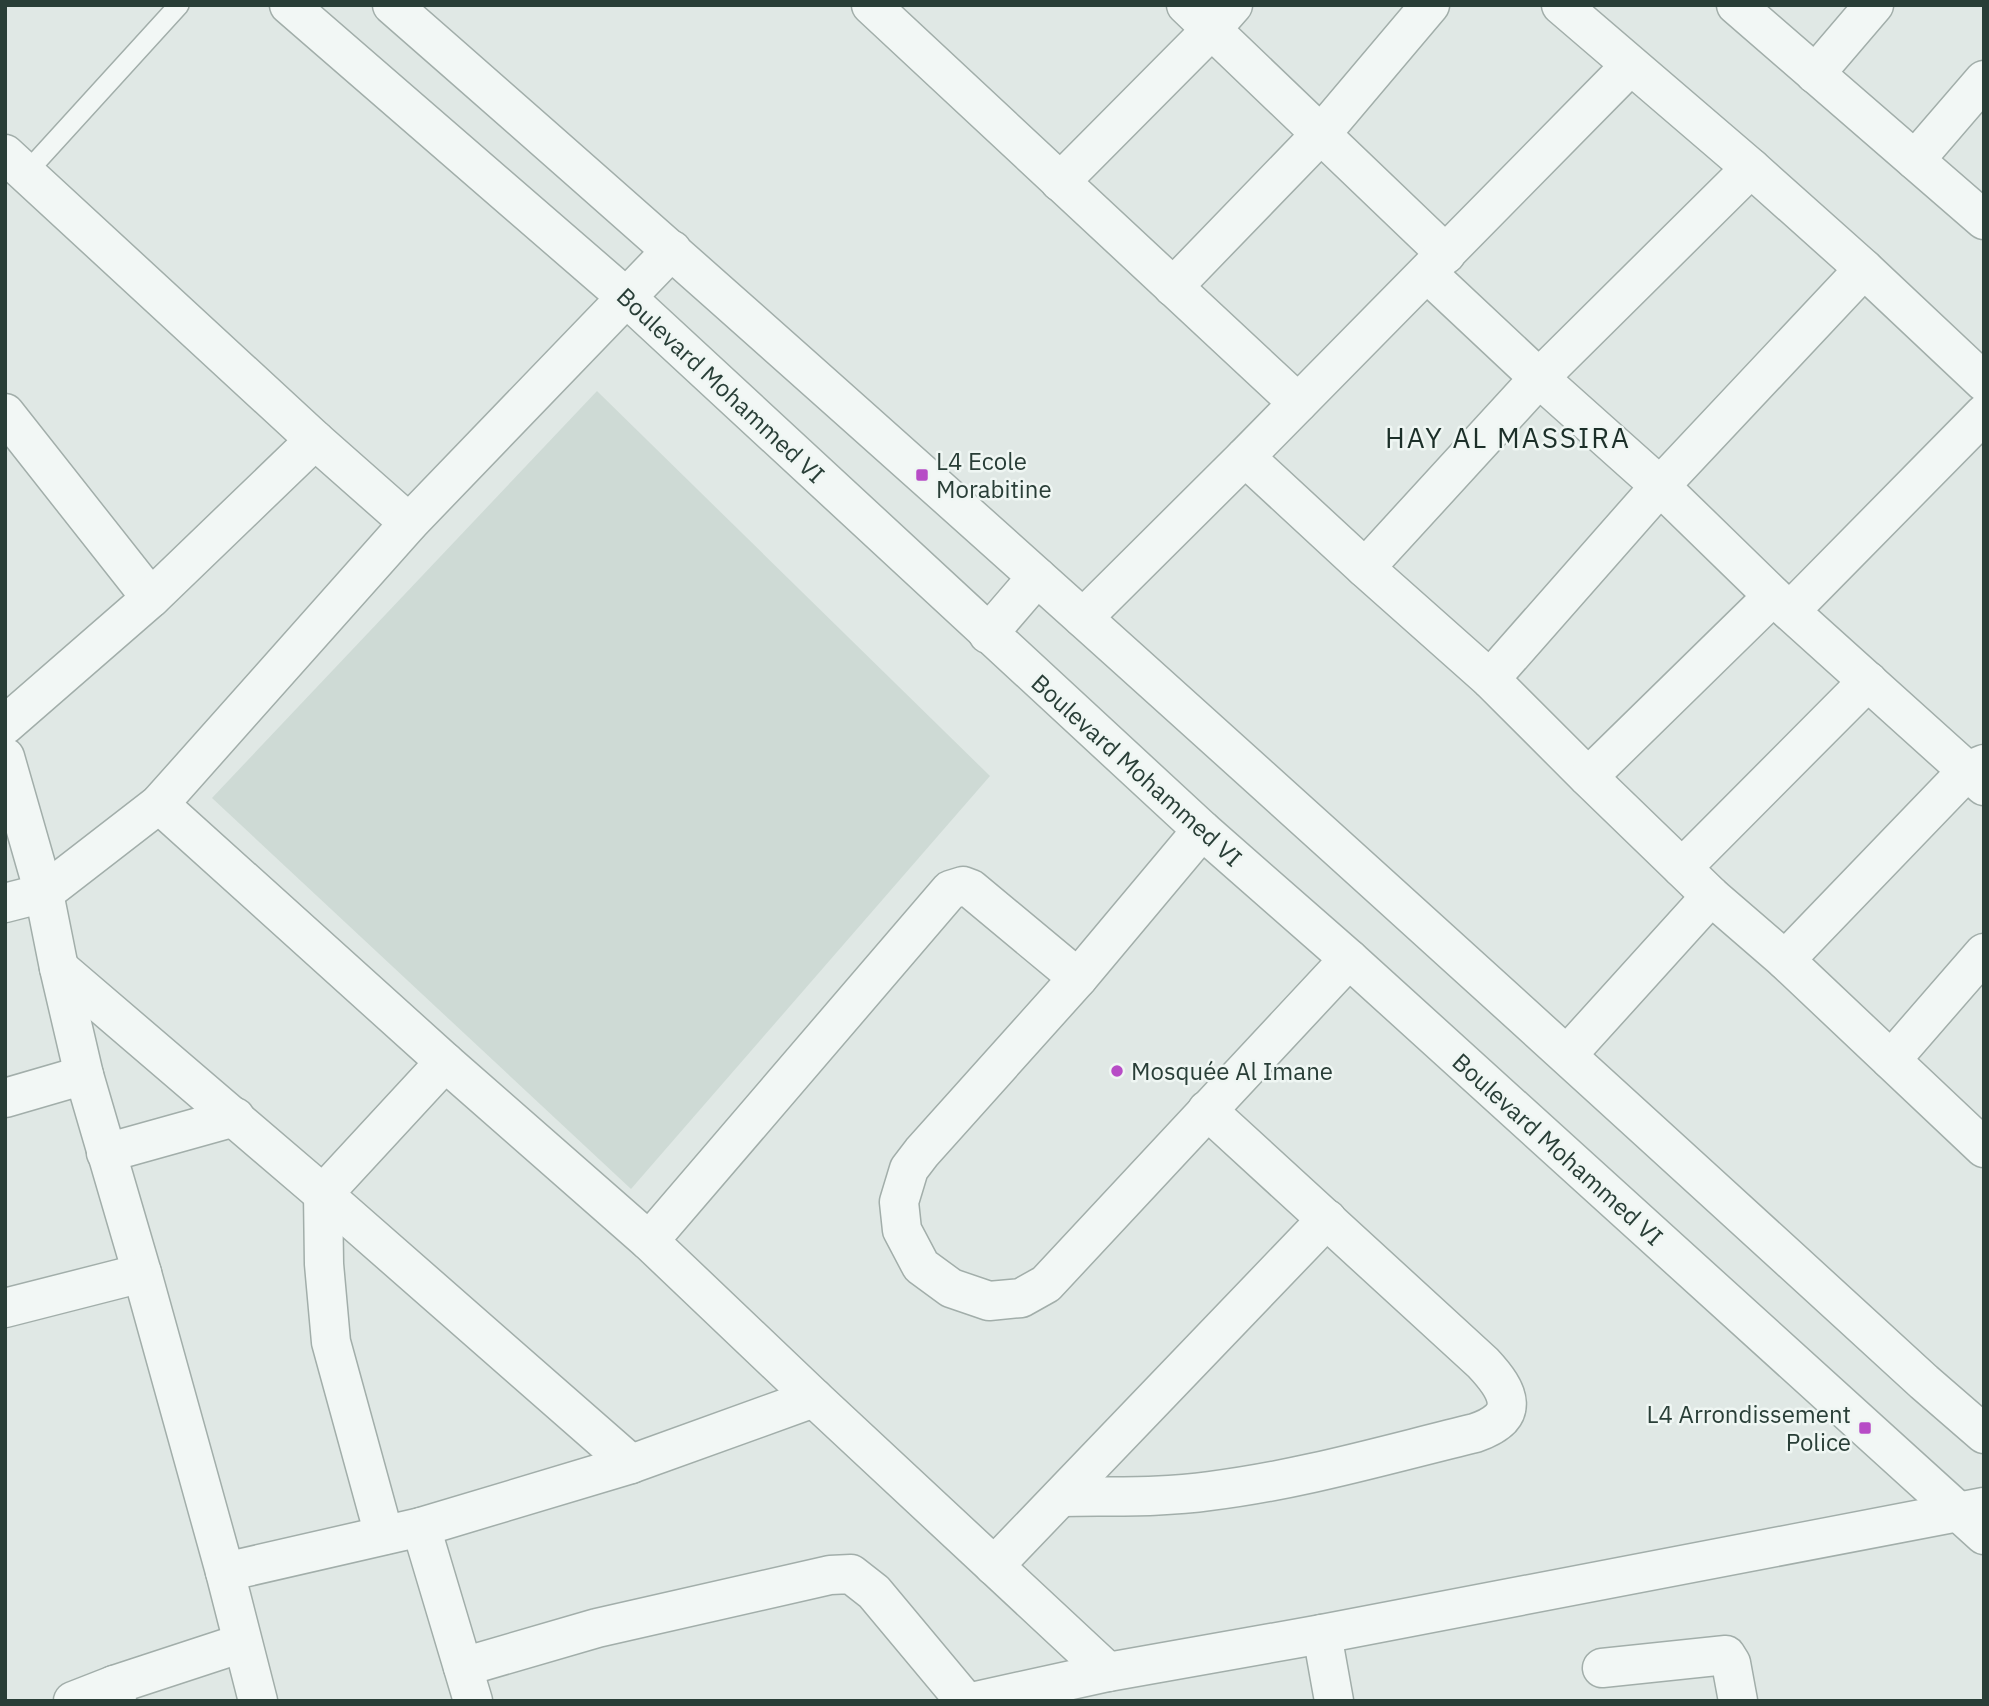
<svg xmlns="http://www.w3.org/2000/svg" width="1989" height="1706" font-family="'IBM Plex Sans',sans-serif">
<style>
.built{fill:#cedad5}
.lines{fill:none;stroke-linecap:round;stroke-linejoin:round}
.service-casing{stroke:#a2aeaa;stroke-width:22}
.minor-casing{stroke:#a2aeaa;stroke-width:41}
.tertiary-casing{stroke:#a2aeaa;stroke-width:41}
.service{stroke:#f2f7f5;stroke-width:19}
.minor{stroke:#f2f7f5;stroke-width:38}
.tertiary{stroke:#f2f7f5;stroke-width:38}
.poi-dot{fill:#b74cc6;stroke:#eff6f3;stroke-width:2.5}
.labels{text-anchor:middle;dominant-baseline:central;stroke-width:5;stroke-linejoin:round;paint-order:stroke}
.street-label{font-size:24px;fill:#293e37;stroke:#eff6f3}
.poi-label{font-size:24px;fill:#293e37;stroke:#eff6f3;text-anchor:start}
.quarter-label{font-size:28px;letter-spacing:2px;fill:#1c2f29;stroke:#eff6f3}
</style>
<rect width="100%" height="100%" fill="#e0e8e5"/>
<path class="built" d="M597,391l393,385 -359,413 -419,-391z"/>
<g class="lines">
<defs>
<path id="service" d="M26,173l153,-168"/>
<g id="minor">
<path d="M871,5l427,398"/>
<path d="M1186,5l260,249"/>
<path d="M1561,5l190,163 113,101 120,113"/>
<path d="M1736,5l248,215"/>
<path d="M1630,66l-385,391 120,111 125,111 98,98 123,119 74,64 199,188"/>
<path d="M1815,74l59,-69"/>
<path d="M5,154l310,286 94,83"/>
<path d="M1915,160l69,-80"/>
<path d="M1060,182l151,-152 22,-25"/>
<path d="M1427,273l112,105 121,108 113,110 211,190"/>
<path d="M1173,287l148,-153 109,-129"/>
<path d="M5,413l146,185"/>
<path d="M1365,568l174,-190 212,-210"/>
<path d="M1790,611l194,-197"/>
<path d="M1083,618l162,-161"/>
<path d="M1490,679l170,-193 204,-217"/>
<path d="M5,725l146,-127 164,-158"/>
<path d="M5,757l39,136 15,75 25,107 58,198 83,299 33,129"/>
<path d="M1588,777l185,-181"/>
<path d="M159,804l286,258 204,179 165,157 294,274"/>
<path d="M1202,830l-124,148 -156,174 -13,17 -10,33 3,28 19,36 30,22 38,13 32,-3 25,-14 303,-325"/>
<path d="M1682,868l186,-187"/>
<path d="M5,903l39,-10 115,-89 250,-281 263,-273"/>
<path d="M1785,960l182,-189 17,-7"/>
<path d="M59,968l264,226 308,270"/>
<path d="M1567,1055l144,-159"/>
<path d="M1891,1060l93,-107"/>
<path d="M5,1098l79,-23"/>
<path d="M106,1153l129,-36"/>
<path d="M649,1241l301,-351 13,-4 8,3 107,89"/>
<path d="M5,1308l137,-35"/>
<path d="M1061,1497c49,-1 100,1 149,-6 90,-11 178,-37 265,-58 47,-16 35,-41 8,-70l-276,-253"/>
<path d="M421,1527l52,174"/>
<path d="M384,1535l-53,-193 -7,-78 -1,-70 122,-132"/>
<path d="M994,1566l333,-347"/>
<path d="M225,1572l196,-45 210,-63 183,-66"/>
<path d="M1322,1634l12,67"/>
<path d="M463,1667l134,-39 233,-53 21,-1 23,18 91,109"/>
<path d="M1602,1668l124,-13 5,8 7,38"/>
<path d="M114,1685l128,-42"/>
<path d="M73,1701l41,-16 3,16"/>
<path d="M976,1701l132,-29 214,-38 662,-127"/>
</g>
<g id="tertiary">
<path d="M289,5l338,293 575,532 147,129 635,576"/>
<path d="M392,5c517,452 1026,913 1532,1377l60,52"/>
<path d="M988,634l49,-57"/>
</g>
</defs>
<use href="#service" class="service-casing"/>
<use href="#minor" class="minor-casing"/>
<use href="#tertiary" class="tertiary-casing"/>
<use href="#service" class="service"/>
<use href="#minor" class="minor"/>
<use href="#tertiary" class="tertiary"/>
</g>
<g class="poi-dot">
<rect x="915" y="468" width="14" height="14" rx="3.5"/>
<circle cx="1117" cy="1071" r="7"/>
<rect x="1858" y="1421" width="14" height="14" rx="3.5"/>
</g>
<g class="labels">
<g class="street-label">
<text transform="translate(721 385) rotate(43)">Boulevard Mohammed VI</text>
<text transform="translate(1137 770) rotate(42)">Boulevard Mohammed VI</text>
<text transform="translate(1558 1149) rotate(42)">Boulevard Mohammed VI</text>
</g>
<g class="poi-label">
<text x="936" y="461">L4 Ecole<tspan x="936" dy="28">Morabitine</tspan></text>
<text x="1131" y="1071">Mosquée Al Imane</text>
<text x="1851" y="1414" text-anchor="end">L4 Arrondissement<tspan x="1851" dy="28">Police</tspan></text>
</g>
<g class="quarter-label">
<text x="1508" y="437">HAY AL MASSIRA</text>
</g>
</g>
<rect width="1989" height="1706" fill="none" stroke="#293e37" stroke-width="14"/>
</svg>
